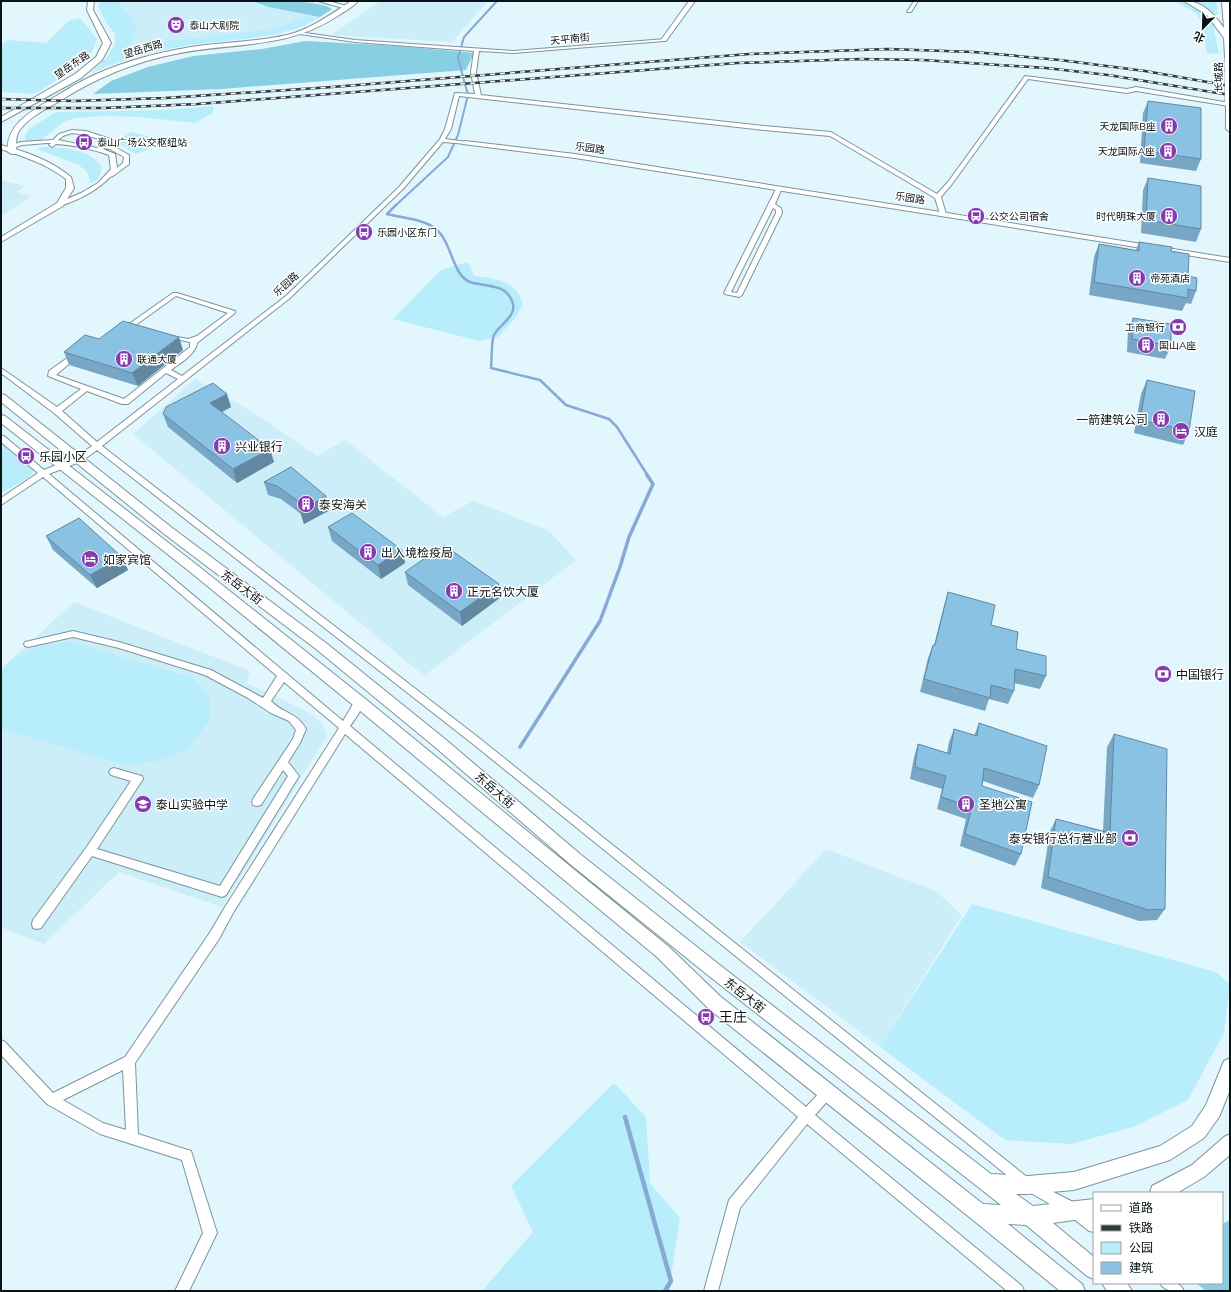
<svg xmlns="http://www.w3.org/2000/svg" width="1231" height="1292" font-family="Mulish,'Noto Sans SC',sans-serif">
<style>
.built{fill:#cceef9}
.green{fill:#b8edfc}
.forest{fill:#88cfe3}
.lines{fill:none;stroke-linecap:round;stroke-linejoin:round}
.stream-far3{stroke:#86a9d6;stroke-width:2}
.stream-far2{stroke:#86a9d6;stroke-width:2.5}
.stream-far1{stroke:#86a9d6;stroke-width:3.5}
.stream{stroke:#86a9d6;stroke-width:4.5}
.minor-casing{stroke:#7c949b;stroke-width:2}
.tertiary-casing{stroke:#7c949b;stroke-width:2}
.secondary-casing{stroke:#7c949b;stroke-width:2}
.primary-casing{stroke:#7c949b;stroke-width:2}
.minor{fill:#fff;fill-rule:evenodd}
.tertiary{fill:#fff;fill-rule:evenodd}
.secondary{fill:#fff;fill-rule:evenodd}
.primary{fill:#fff;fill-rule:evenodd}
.rail-casing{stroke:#303b3e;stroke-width:2.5}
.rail{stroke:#fff;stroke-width:1.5;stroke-dasharray:5;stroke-linecap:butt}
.primary-bridge-casing{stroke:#7c949b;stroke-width:9;stroke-linecap:butt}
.primary-bridge{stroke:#fff;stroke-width:8}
.wall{fill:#77a7c4}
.shaded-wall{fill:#6188a0}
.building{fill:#8ac2e4;stroke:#6188a0}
.labels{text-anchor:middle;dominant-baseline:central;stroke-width:3;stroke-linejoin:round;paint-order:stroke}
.far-poi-label{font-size:10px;fill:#091214;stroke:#fff;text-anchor:start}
.far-street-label{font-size:10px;fill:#091214;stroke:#fff}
.poi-label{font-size:12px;fill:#091214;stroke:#fff;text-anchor:start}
.street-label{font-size:12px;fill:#091214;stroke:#fff}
.near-poi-label{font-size:14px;fill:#091214;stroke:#fff;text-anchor:start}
</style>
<rect width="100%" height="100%" fill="#e2f7fd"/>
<g class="built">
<path d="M101,1h205l22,4 4,4 -18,12 -13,6 -21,7 -28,4 -66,7 -33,7 -31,8 -31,13 15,-15 9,-13v-11l-8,-10 -9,-18z"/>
<path d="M381,1h107l-36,41 -121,-7z"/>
<path d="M1,180l24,6 -8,6 15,4 -31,20z"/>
<path d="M195,379l61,35 61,42 28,-16 98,77 30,-16 75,29 28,30 -152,116 -291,-242z"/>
<path d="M74,602l176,69 -3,12 63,30 13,11 4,12 -105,171 -103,-35 -75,72 -43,-17v-258z"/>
<path d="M826,849l110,42 26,24 -82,132 -140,-105z"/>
</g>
<g class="green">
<path d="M101,1h16l16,18 3,12 -11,22 43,-12 97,-11 23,-6 15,-8 9,1 2,4c-41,19 -85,18 -129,25 -33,5 -63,14 -94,27l15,-15 9,-13v-11l-8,-10 -9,-18z"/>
<path d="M1175,1h41l2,14 -4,15 5,24 -12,-1 -6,-32 -5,-8z"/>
<path d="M80,18l17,21 -5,13 -13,14 -44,28 -34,-2v-47l7,-5 38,3 24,-23z"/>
<path d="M213,106v7l-18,10 -55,-6 -36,-1 -28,2 -11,3 -24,19 -16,3v-8l4,-6 27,-17 109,-2z"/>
<path d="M131,132l33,8 -20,11 -8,3 -20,-12z"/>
<path d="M41,147c21,0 48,1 61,20 -2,8 -3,14 -11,16l-4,-11 -8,-7 -42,-16z"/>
<path d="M468,262l6,14c23,3 41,4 49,28l-6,12 -19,21 -19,4 -86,-22 48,-49z"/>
<path d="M1,443l33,27 -4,7 -29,16z"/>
<path d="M68,641l125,37 16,18v25l-20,27 -30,13 -34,4 -124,-36v-58l7,-9 30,-16z"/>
<path d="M972,904l244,68 14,13 -6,48 -36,67 -55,27 -62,17 -66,-4 -125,-93z"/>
<path d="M614,1083l32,34 4,66 30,35 -11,73h-187l51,-59 -22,-46z"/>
</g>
<g class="forest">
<path d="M253,1c19,0 66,-1 79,8l-12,8 -51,-10z"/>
<path d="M305,41l93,5 76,7 -8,17 -244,19 -129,5 18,-13 37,-14 45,-11 69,-7z"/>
<path d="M1230,1220v71h-24l-10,-8h26v-59z"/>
</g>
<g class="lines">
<path class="stream-far3" d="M395,206l53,-49 10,-22 10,-40 -10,-37 6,-21 33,-36"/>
<g class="stream-far2">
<path d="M387,214c16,4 36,5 49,15 16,13 16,46 34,53 14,5 37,0 43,22 3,13 -14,21 -19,31 -3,6 -2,25 -3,33l49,12 26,25 43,14 8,8 31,49"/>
<path d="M387,214l9,-9"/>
</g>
<path class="stream-far1" d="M520,747l80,-126 20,-54 9,-30 24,-53 -6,-9"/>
<path class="stream" d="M625,1117l46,164 -6,10"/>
<defs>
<g id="minor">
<path d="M914,1h4l-7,11h-4z"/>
<path d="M298,32l57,8 158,11 153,-12v2h-2l-151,12 -34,-2 -3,21 5,23 283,31 67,6 106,62 11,-12 77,-106 102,13 9,-2 94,16 -1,3 -93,-15 -9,2 -99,-14 -76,105 -11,13 5,17 -3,2 -3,-2 -5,-16 -105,-62 -66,-6 -305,-34 -8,33 -6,10 22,3v2l-24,-2 -40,47 -113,109 -188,148 377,292 553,443 47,24 15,13v14l-5,-1 -20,-16 -45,-26 -551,-445 -376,-294 -15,11 -33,13 294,247 9,-15 3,-8h6c4,10 -6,21 -11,28l456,381 18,-19 4,-2 4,2 2,4 -2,4 -17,19 207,171 2,5h-17l-200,-167 -67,84 -22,83h-14l25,-91 69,-83 -453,-383 -112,179 -14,26 -84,124 3,71 53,17 26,82 -28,58h-14l28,-58 -21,-73 -82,-26 -53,-30 -46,-49v-15l4,2 48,51 72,-36 86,-126 14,-24 114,-179 -55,-46 -13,19c12,13 26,11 35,28l-6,14 -12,19 11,14 -73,119 -4,2 -130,-41 -51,72 -4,1 -4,-1 -1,-4 1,-4 53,-72 45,-67 -20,-6 -2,-3 2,-3 3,-1 24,7 4,1 1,3 -46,70 123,37 68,-110 -5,-6 -22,35 -4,1 -4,-1 -1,-3 1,-3 40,-60 3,-9 -7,-9 -18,-8 -23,-15 -43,-23 -86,-27 -46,-11 -45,10 -3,-1 -1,-2 1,-2 48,-11 46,11 92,28 52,28 14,-22 -234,-199 -42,28v-7l37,-25 -37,-31v-6h3l40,34 32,-13 16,-11 -38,-33 -53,-40v-5l56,39 24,-18 -33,-13 1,-5 21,-15 -2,-2 1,-1 19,-13h4l10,3 71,-50h4l58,18v2l-38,30c-2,12 -17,20 -26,27l11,6 104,-80 113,-109 41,-48 5,-10 10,-36 20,1 -4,-22 3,-21 -119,-9 -55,-8h-2zM176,296l52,17 -31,23 -9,3 -22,-4v2l24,5v5l-66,52 -68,-24 21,-18 2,-1 -3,-2 15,-10 10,3h4zM166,373l12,6 -81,63 -35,-31 25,-20 35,13h6zM123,1070l3,60 -23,-7 -40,-23z"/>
<path d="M72,130l14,1 27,9 2,2 -6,4h4l16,9v9l-16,12 -3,1c-13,14 -32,23 -50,29l-2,-1v-2l23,-10 17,-10 13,-14 -2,-14c-17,-6 -35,-10 -53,-11l-4,3 -3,-2 2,-2h-4l-25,2 -12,4 -3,-2 14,-5 32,-2 6,-6zM72,133l14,2 22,7 -11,6 -39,-8 5,-4zM104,148l6,1 14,8 -1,6 -6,5 -2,-14 -12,-5z"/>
<path d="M777,187l5,1 -7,16 6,4 1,5 -40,82 -3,2 -14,-3 -1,-1zM773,208l3,2v3l-39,80 -6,-1z"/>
<path d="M1160,1283c10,0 19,-3 24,8 -10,0 -19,1 -24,-8z"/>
</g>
<g id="tertiary">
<path d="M318,1h10l22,6 -3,2z"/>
<path d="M689,1h6l-29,40h-4l-1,-1z"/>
<path d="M465,141l110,13 655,104v4l-655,-104 -112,-14 -1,-1z"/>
<path d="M1,145c26,7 49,15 70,32l3,11 -11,18 -62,36v-5l56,-34 9,-15v-9c-21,-16 -42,-22 -65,-30z"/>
</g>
<g id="secondary">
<path d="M88,1h6l-1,9 18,33 -9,17 -21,18 -80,44v-5l74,-43 21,-17 7,-14 -16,-33z"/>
<path d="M351,1h7c-5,6 -13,10 -19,14 -51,35 -107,27 -164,39 -40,8 -77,23 -112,45 -14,9 -34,17 -44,32 -5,8 -1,15 -4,23h-3l-4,-2c-3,-25 20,-39 40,-51 12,-7 24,-15 36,-21 33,-17 71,-27 107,-33 32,-5 65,-5 96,-12 24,-6 43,-20 64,-34z"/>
<path d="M1,394l4,1 166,132 155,116 119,96 135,115 141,112 270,208 37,2 46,-4 86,-26 32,-20 14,-21 18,-44 6,-3v32l-11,27 -15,21 -34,22 -96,30 -46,4h-12l17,12 61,-7v18l-41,6 41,34v22l-7,-3 -61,-51 -18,-1 74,60 3,7h-25l-87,-71 -264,-211 -52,-52 -304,-252 -164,-134 -188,-148v-8l4,1 192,149 166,132 306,250 52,50 262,207 18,1 -292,-229 -139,-112 -135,-117 -119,-98 -153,-116 -162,-131z"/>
<path d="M1230,1134v21l-26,22 -27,16h-27l2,-7 40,-21 32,-28z"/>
<path d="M1102,1283h25l5,8h-25z"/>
</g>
<g id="primary">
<path d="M1184,1c19,0 30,13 40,27l-2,-27h8v58l-5,-2 -1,-19 -17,-23z"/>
<path d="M1226,99h4v33l-4,-3z"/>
</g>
</defs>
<use href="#minor" class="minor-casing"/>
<use href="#tertiary" class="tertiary-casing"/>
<use href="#secondary" class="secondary-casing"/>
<use href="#primary" class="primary-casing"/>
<use href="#minor" class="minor"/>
<use href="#tertiary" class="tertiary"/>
<use href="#secondary" class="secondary"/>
<use href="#primary" class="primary"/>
<defs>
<g id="rail">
<path d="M1,99l73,2 91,-3 167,-11 417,-33 139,-5 86,3 86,8 85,11 85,15"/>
<path d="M1,108h103l94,-4 539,-41 124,-4 62,1 123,8 62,7 122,20"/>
</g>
</defs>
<use href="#rail" class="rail-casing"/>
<use href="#rail" class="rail"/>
<defs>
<path id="primary-bridge" d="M1229,57v44"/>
</defs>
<use href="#primary-bridge" class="primary-bridge-casing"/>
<use href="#primary-bridge" class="primary-bridge"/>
</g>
<g class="wall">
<path d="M1148,101l53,58 -5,12 -56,-8 3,-50z"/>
<path d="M1148,178l53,51 -5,13 -55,-9 2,-43z"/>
<path d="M1139,242l32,9 17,25 8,15 -5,13 -5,-1 -4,8 -93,-16 5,-38 5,-13 37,6z"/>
<path d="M1133,318l38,28 -6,13 -38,-7 1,-21z"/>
<path d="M99,339l84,11 -45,36 -69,-21 -5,-13z"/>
<path d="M1147,380l42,51 -6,14 -49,-12 7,-39z"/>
<path d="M231,407l-9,5 52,50 -37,21 -69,-56 -5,-13z"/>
<path d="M291,467l39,43 -26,14 -3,-10 -20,-15 -13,-4 -4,-13z"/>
<path d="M328,527l74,23 3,13 -24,16 -49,-38z"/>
<path d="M46,536l76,21 6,13 -31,18 -44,-38z"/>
<path d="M405,572l94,12 2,13 -39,29 -54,-41z"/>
<path d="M948,592l43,33 55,51 -6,13 -26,-6v8l-6,13 -19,-5 -4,12 -65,-19 8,-34 5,-13h1l10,-39z"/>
<path d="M979,723l60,62 -6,13 -50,-17 -1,5 39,68 -6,12 -55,-20 6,-27 -29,-10 5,-20 -32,-10 4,-22 4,-13 29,9 2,-11 5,-13 20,7z"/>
<path d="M1114,734l51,175 -8,11 -18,1 -98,-33 9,-57 6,-12 47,12 4,-84z"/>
</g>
<g class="shaded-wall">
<path d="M179,337l4,13 -45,36 -6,-13z"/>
<path d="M227,394l4,13 -17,9 -4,-13z"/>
<path d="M270,449l4,13 -37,21 -4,-14z"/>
<path d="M326,496l4,14 -26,14 -4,-13z"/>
<path d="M402,550l3,13 -24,16 -3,-14z"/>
<path d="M122,557l6,13 -31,18 -7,-13z"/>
<path d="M499,584l2,13 -39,29 -2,-14z"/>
</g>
<g class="building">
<path d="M1148,101l53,7v51l-57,-8z"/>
<path d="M1148,178l53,8v43l-55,-9z"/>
<path d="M1139,242l33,5 -1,4 18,3 -1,22 9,2 -1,13 -8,-2v9l-94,-16 5,-38 40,7z"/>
<path d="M1133,318l38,6v22l-39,-7z"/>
<path d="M123,321l56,16 -47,36 -68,-21 21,-17 14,4z"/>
<path d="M1147,380l48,11 -6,40 -49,-11z"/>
<path d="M213,383l14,11 -17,9 60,46 -37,20 -70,-55 3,-7z"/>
<path d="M291,467l35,29 -26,15 -2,-10 -21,-15 -13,-4z"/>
<path d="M352,513l50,37 -24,15 -50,-38z"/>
<path d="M79,518l43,39 -32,18 -44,-39z"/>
<path d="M444,545l55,39 -39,28 -55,-40z"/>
<path d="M948,592l47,13 -4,20 27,7 -2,17 30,7v20l-31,-7 -1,22 -23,-6 -1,13 -66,-19 9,-34h2z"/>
<path d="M979,723l68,23 -8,39 -55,-17 -2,18 50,16 -11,52 -56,-20 7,-27 -31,-10 5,-21 -31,-9 3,-23 32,10 4,-25 23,7z"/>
<path d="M1114,734l53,15 -2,160 -17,1 -100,-33 8,-58 54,14z"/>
</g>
<defs>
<symbol id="theatre-disc" viewBox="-11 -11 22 22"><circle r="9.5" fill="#863bad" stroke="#fff"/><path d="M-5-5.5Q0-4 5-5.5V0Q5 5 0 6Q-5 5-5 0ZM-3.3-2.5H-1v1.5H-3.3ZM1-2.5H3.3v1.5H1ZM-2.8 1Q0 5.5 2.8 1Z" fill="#fff"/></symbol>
<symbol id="building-disc" viewBox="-11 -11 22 22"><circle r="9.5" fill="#863bad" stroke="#fff"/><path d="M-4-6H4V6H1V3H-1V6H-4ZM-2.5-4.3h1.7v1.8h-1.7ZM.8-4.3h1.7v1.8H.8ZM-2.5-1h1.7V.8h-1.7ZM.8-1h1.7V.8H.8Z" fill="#fff"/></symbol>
<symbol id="bus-disc" viewBox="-11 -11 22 22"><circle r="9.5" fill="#863bad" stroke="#fff"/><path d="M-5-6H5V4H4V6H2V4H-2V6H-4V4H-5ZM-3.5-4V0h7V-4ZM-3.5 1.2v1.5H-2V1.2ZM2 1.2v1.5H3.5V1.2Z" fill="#fff"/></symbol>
<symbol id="bank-disc" viewBox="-11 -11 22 22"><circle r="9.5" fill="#863bad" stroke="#fff"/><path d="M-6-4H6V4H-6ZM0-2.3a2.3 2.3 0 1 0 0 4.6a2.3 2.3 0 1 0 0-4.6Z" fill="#fff"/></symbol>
<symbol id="hotel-disc" viewBox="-11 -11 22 22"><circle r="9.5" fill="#863bad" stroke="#fff"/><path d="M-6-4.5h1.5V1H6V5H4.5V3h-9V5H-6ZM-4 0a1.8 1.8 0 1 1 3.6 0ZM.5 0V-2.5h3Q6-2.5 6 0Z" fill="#fff"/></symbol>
<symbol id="school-disc" viewBox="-11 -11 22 22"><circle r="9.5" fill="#863bad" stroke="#fff"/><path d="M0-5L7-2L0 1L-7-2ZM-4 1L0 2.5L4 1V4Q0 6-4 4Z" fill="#fff"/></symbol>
</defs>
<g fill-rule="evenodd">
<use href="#theatre-disc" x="166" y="15" width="20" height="20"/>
<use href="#building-disc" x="1159" y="116" width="20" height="20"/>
<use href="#bus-disc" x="74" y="132" width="20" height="20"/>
<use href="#building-disc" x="1158" y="141" width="20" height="20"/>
<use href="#bus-disc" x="966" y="206" width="20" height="20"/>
<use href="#building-disc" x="1159" y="206" width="20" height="20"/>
<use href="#bus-disc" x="354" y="222" width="20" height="20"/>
<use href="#building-disc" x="1127" y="268" width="20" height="20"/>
<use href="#bank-disc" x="1168" y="317" width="20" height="20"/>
<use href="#building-disc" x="1136" y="335" width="20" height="20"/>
<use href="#building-disc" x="114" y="349" width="20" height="20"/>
<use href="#building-disc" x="1151" y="409" width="20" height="20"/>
<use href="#hotel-disc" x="1171" y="421" width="20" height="20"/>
<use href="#building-disc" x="212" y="436" width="20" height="20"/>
<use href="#bus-disc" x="16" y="446" width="20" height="20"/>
<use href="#building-disc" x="296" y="494" width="20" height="20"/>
<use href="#building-disc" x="358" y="542" width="20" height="20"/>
<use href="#hotel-disc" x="80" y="549" width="20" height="20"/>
<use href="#building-disc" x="444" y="581" width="20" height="20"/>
<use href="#bank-disc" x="1153" y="664" width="20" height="20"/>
<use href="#school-disc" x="133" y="794" width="20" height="20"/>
<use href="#building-disc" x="956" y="794" width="20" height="20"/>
<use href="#bank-disc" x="1120" y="828" width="20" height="20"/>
<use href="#bus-disc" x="696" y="1007" width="20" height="20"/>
</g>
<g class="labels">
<g class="far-poi-label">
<text x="189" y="25">泰山大剧院</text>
<text x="1156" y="126" text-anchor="end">天龙国际B座</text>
<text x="97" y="142">泰山广场公交枢纽站</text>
<text x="1155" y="151" text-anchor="end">天龙国际A座</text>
<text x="989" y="216">公交公司宿舍</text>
<text x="1156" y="216" text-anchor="end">时代明珠大厦</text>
<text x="377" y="232">乐园小区东门</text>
<text x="1150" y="278">帝苑酒店</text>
<text x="1165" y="327" text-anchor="end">工商银行</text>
<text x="1159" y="345">国山A座</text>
<text x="137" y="359">联通大厦</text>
</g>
<g class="far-street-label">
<text transform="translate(570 39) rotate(-6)">天平南街</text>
<text transform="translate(143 49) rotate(-16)">望岳西路</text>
<text transform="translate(72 65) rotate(-35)">望岳东路</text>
<text transform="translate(1218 77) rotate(-90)">长城路</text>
<text transform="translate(590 148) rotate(8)">乐园路</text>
<text transform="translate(910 198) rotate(9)">乐园路</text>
<text transform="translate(286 284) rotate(-42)">乐园路</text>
</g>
<g class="poi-label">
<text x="1148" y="419" text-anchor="end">一箭建筑公司</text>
<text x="1194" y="431">汉庭</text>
<text x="235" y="446">兴业银行</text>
<text x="39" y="456">乐园小区</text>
<text x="319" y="504">泰安海关</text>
<text x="381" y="552">出入境检疫局</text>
<text x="103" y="559">如家宾馆</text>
<text x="467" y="591">正元名饮大厦</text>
<text x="1176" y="674">中国银行</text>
<text x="156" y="804">泰山实验中学</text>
<text x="979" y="804">圣地公寓</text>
<text x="1117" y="838" text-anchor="end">泰安银行总行营业部</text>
</g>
<g class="street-label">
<text transform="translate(242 587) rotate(37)">东岳大街</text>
<text transform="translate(495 790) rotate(41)">东岳大街</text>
<text transform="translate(745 995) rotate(38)">东岳大街</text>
</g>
<g class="near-poi-label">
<text x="719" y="1017">王庄</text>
</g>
</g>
<rect width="1231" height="1292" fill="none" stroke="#091214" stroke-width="4"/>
<rect x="1093" y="1192" width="130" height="92" fill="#ffffff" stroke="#9da0a1"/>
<rect x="1101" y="1205" width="20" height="6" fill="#ffffff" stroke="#9da0a1"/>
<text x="1129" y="1212" font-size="12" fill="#091214">道路</text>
<rect x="1101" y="1225" width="20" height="6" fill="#303b3e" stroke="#9da0a1"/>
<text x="1129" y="1232" font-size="12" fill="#091214">铁路</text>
<rect x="1101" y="1242" width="20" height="12" fill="#b8edfc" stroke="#9da0a1"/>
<text x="1129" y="1252" font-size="12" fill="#091214">公园</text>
<rect x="1101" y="1262" width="20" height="12" fill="#8ac2e4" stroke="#9da0a1"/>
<text x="1129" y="1272" font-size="12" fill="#091214">建筑</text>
<g transform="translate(1203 28) rotate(203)" stroke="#ffffff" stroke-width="3" paint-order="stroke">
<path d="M0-3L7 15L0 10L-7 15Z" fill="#091214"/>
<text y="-6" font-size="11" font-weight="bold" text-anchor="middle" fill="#091214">北</text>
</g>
</svg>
